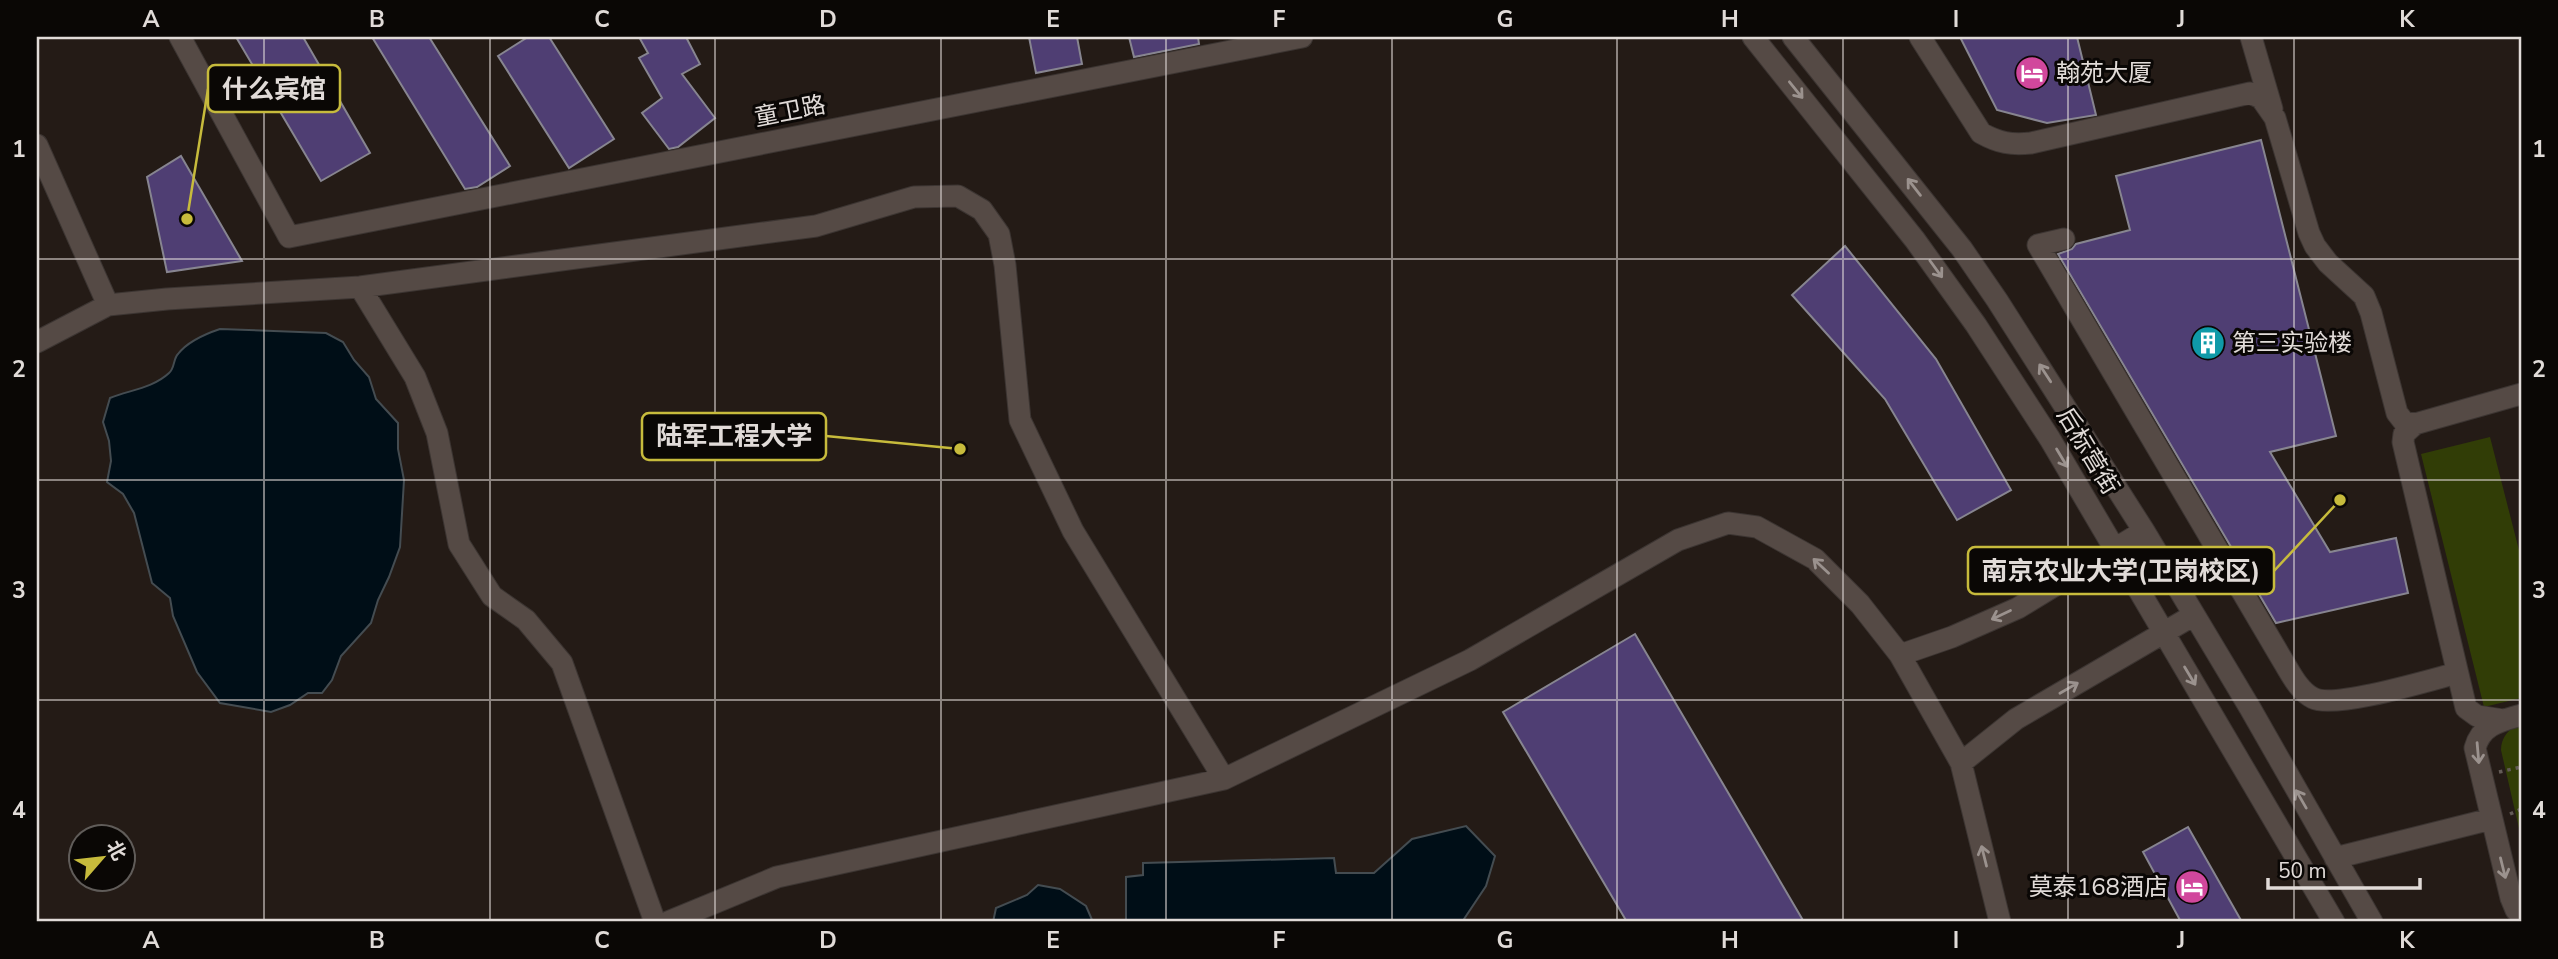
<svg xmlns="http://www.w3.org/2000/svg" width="2558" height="959" viewBox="0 0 2558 959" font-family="'Nunito Sans','Noto Sans SC',sans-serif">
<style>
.green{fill:#313d06}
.water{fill:#000e17;stroke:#444c51;stroke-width:2}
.building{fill:#4f3e73;stroke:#878590;stroke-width:2}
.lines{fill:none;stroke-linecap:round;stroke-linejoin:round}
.minor-casing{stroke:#3c3532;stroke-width:23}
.path{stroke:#635b57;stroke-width:3.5;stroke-dasharray:3.5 5;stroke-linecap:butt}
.minor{stroke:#554a45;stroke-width:21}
.oneway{stroke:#9b928e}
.grid{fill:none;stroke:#e1dbd8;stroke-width:2;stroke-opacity:0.55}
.labels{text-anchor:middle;stroke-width:6;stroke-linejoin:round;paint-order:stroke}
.poi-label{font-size:24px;fill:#e1dbd8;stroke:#0a0705;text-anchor:start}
.street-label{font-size:24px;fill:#e1dbd8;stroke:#0a0705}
.leader{fill:none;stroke:#c7bb3c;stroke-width:2.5}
.callout-dot{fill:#c7bb3c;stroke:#0a0705;stroke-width:2.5}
.callout{fill:#0a0705;stroke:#c7bb3c;stroke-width:2.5}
.callout-label{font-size:26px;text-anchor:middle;font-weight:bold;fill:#e1dbd8}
.neatline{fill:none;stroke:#e1dbd8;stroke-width:2.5}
.grid-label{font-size:23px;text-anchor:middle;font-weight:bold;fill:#e1dbd8}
</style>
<rect width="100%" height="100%" fill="#241b16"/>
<path class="green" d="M2490 437 2521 558V698L2484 707 2421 454Z
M2521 724V837L2501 750C2501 738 2509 727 2521 724Z"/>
<path class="water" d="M220 329 326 333 343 342 354 360 369 377 376 399 398 423V449L404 480 400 547 389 577 378 600 371 623 341 656 332 680 322 693H308L290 705 271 712 220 703 197 672 173 616 170 598 152 583 134 513 123 494 107 482 111 461 109 441 103 422 110 398C130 390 153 388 169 373 175 368 173 359 178 354 188 341 205 334 220 329Z
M1466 826 1495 856 1486 886 1462 922H1126V877L1143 875V863L1334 858 1336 873H1374L1412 839Z
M1038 885 1060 889 1086 906 1093 922H993L996 908 1027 895Z"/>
<path class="building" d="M236 37H303L370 153 321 181Z
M372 37H429L510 166 477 187 465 189Z
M528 37H549L614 139 569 168 498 56Z
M639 37H686L700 64 682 74 715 118 678 147 669 149 642 113 662 98 639 58 648 53Z
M1029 37H1077L1082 64 1036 73Z
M1129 37H1198L1199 44 1134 57Z
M1960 37H2077L2096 115 2047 123 1997 110Z
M2261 140 2336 436 2270 452 2330 552 2396 538 2408 593 2276 623 2058 254 2072 249 2076 244 2130 230 2116 176Z
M181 156 242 261 167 272 147 177Z
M1845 246 1936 359 2011 490 1957 520 1885 399 1792 295Z
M1635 634 1804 922H1627L1503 712Z
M2188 827 2242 922H2181L2143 852Z"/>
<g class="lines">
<g class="minor-casing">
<path id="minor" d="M180 37 289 237 1302 37
M1753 37 1915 240 1976 325 2050 439 2334 922
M1793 37 1962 249 1997 300 2144 531 2250 708 2372 922
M1920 37 1981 133C1999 143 2011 145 2031 143L2250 93 2261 98 2275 118 2309 233 2315 246 2328 263 2364 296 2371 313 2397 413 2404 422 2415 424
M2251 37 2272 109
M37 145 108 305
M2064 239 2038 245 2283 661C2291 674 2299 691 2313 698 2335 709 2430 680 2457 673
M360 287 415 377 437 433 459 544 492 596 526 620 562 663 655 922
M37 342 108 305 167 299 360 287 816 226 914 197 958 196 982 210 999 234 1005 265 1020 420 1073 531 1224 779
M1900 655 1961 763
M2521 715C2500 721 2481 725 2475 748L2511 898 2516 910 2521 914
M2503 720 2477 716 2466 708 2403 442 2404 434 2415 424 2521 394
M2335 858 2491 819
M668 922 777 877 1224 779 1470 660 1678 540 1728 523 1757 527 1815 559 1860 604 1900 655 1952 637 2018 608 2144 531
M2000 922 1961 763 2016 719 2194 615"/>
</g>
<path class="path" d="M2499 772 2521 767
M2510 814 2521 809"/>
<use href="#minor" class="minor"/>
</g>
<defs><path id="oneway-shaft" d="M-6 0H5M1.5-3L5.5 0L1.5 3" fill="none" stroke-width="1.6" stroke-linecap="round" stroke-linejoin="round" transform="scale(1.75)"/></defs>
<g class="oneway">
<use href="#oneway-shaft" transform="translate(1796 90) rotate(51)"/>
<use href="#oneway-shaft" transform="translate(1914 187) rotate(-128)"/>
<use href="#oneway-shaft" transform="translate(1936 269) rotate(54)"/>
<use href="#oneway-shaft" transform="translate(2045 373) rotate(-123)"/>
<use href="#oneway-shaft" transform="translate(2062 458) rotate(59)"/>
<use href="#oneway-shaft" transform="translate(1821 566) rotate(-137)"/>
<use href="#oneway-shaft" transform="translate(2001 615) rotate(155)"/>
<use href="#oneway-shaft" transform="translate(2190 676) rotate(59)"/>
<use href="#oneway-shaft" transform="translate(2069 688) rotate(-30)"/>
<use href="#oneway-shaft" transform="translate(2478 753) rotate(85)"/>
<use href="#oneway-shaft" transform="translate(2301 799) rotate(-120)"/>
<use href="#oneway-shaft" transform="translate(1984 856) rotate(-104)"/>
<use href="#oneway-shaft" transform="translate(2503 868) rotate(76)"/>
</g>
<path class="grid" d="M264 37V922M490 37V922M715 37V922M941 37V922M1166 37V922M1392 37V922M1617 37V922M1843 37V922M2068 37V922M2294 37V922M37 259H2521M37 480H2521M37 700H2521"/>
<defs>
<g id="hotel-disc" transform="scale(1.75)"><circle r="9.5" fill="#d1479c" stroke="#0a0705"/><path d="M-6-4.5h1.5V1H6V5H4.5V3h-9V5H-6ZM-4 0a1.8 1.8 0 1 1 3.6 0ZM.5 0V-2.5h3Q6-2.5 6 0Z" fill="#fff"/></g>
<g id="building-disc" transform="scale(1.75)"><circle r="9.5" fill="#0f9aa8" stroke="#0a0705"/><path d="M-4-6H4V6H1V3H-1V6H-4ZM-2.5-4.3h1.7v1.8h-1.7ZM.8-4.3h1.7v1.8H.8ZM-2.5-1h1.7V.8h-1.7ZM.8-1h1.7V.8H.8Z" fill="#fff"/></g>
</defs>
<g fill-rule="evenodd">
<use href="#hotel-disc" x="2032" y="73"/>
<use href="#building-disc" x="2208" y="343"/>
<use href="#hotel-disc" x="2192" y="887"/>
</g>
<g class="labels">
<g class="poi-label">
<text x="2056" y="81">翰苑大厦</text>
<text x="2232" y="351">第三实验楼</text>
<text x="2168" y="895" text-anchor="end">莫泰168酒店</text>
</g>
<g class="street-label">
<text transform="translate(790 111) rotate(-11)" y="8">童卫路</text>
<text transform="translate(2088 451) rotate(59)" y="8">后标营街</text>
</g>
</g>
<path class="leader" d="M187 219L208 89M960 449L826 436M2340 500L2274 571"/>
<g class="callout-dot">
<circle cx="187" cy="219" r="7"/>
<circle cx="960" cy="449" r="7"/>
<circle cx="2340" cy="500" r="7"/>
</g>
<g class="callout">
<rect x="208" y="65" width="132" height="47" rx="7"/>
<rect x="642" y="413" width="184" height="47" rx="7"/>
<rect x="1968" y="547" width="306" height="47" rx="7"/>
</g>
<g class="callout-label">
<text x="274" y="98">什么宾馆</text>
<text x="734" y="445">陆军工程大学</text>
<text x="2121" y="580">南京农业大学(卫岗校区)</text>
</g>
<rect width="2558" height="959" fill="none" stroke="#0a0705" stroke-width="77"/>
<g transform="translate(102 858) rotate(62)"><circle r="33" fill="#0a0705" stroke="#605c59" stroke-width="2"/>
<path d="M0-5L12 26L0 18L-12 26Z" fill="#c7bb3c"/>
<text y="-10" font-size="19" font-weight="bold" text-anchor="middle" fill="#e1dbd8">北</text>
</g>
<path d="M2268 878v10h152v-10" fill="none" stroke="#e1dbd8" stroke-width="3.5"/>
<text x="2278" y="878" font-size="21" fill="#e1dbd8" stroke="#0a0705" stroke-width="5" paint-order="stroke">50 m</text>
<rect x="38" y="38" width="2482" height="882" class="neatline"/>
<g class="grid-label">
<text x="151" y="27">A</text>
<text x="377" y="27">B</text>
<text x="602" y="27">C</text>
<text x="828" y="27">D</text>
<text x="1053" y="27">E</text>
<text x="1279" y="27">F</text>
<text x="1505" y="27">G</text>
<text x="1730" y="27">H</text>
<text x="1956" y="27">I</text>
<text x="2181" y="27">J</text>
<text x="2407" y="27">K</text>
<text x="19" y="157">1</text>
<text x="2539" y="157">1</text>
<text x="19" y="377">2</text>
<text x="2539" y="377">2</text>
<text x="19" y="598">3</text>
<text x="2539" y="598">3</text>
<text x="19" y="818">4</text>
<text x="2539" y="818">4</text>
<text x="151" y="948">A</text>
<text x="377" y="948">B</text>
<text x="602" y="948">C</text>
<text x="828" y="948">D</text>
<text x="1053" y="948">E</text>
<text x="1279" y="948">F</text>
<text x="1505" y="948">G</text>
<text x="1730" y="948">H</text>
<text x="1956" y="948">I</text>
<text x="2181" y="948">J</text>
<text x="2407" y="948">K</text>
</g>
</svg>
